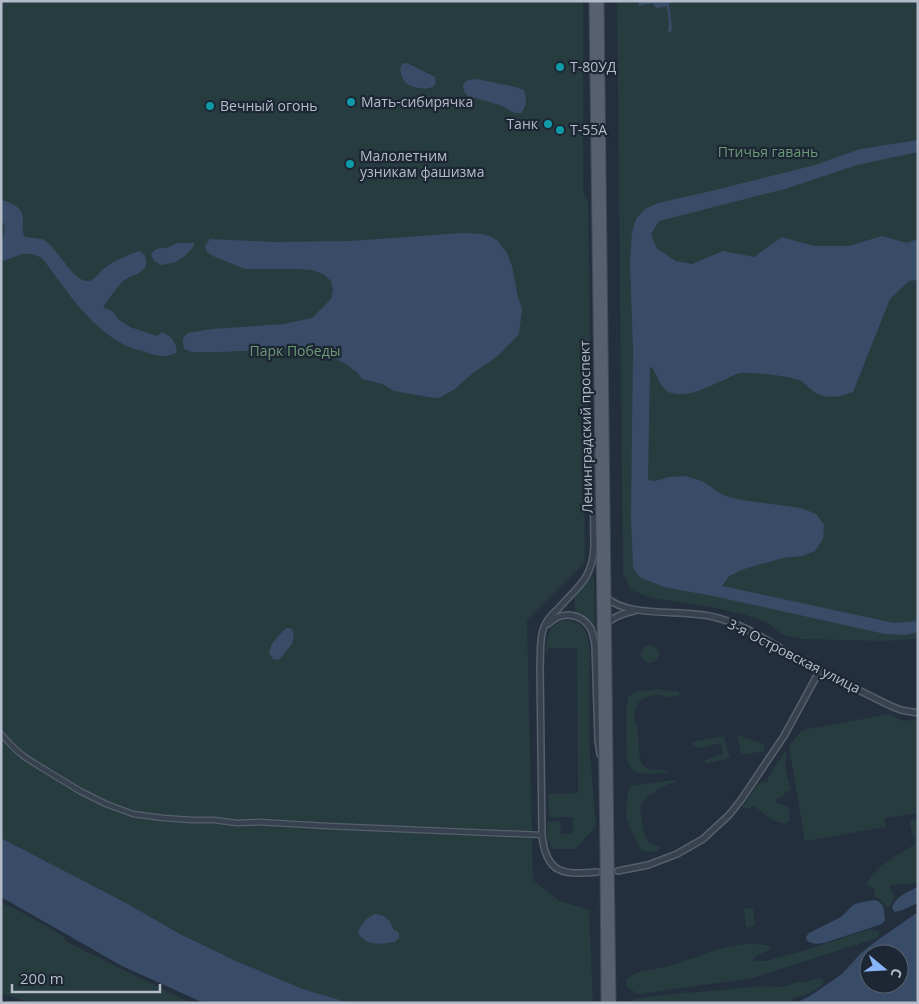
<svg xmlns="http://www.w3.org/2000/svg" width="919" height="1004" viewBox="0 0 919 1004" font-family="'Open Sans',sans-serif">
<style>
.green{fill:#263c3f}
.water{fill:#394c67;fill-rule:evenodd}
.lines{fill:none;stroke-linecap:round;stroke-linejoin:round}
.minor-casing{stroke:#565f6c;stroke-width:7}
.tertiary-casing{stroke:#565f6c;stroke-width:8}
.primary-casing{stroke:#414a57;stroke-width:9}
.minor{stroke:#38414e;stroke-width:4.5}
.tertiary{stroke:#38414e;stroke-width:5}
.primary{stroke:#56606e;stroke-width:7}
.primary-bridge-casing{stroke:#414a57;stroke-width:9;stroke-linecap:butt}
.primary-bridge{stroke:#56606e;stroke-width:7}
.culture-dot{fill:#0f9aa8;stroke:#1d2633;stroke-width:2}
.labels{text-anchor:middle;stroke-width:4.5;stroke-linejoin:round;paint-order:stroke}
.poi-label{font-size:14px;fill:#b4bcc9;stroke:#1d2633;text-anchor:start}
.park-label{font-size:14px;fill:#6b9a76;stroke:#1d2633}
.street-label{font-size:14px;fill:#b4bcc9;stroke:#1d2633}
</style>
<rect width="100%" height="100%" fill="#242f3e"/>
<path class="green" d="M1 1H583V192L588 201 590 342 587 430 584 453 585 562 527 620 533 880 560 901 589 910 593 1003H350L303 989 236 961 180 934 128 904 1 838Z
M617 1H918V639L884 641 802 639 783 635 766 622 746 615 712 607 652 598 631 590 623 573Z
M592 577 594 578 595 635C591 625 586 617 575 613V594L590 578Z
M568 620 577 623 582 626 586 632 588 640 590 653 589 684V743L596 826 575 849H553L550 846V841H547V822L558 821 560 823 561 834H573V817H550L549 815 548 794 578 793 577 648H548V654L546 653C547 635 548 623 568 620Z
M641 654a9 9 0 1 1 18 0a9 9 0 1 1-18 0Z
M658 689 670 691H678L681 695 669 698C655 691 635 697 634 715 634 722 638 728 638 734 639 740 638 757 641 762 648 774 661 767 669 772 662 773 645 775 639 773 633 771 630 766 627 761L626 710 629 696 636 692Z
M890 714 903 721 918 719V813L885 818 886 827 805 841 789 746 802 730Z
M737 735 764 744 765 751 741 755Z
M724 736 730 758 705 764V760L723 754 721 743 701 748 694 746 692 742Z
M785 751 787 754 785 767 791 791 784 792V795L776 800V803L786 806 788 807 790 820C787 822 787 824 782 823 776 823 760 812 756 807L752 805 751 808H743V806L757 785 763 782 766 783 768 781V777Z
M674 780 676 782C662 785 648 794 640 806 641 815 643 836 649 842 653 845 657 844 660 847L658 851 645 852 641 850 638 843 632 833 626 816 628 790 631 786Z
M916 819H918V883L891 885 889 889 895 897 890 906 887 907 884 905 881 900 874 896 875 890 867 884C873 867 900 854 915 844L910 824 911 820Z
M1 903 12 907 62 935 67 942 191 1003H29L1 993Z
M753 908 755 926 746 928 744 909Z
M870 929 880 932 877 938 753 978 638 994 627 987 626 980C629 978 632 975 636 973 645 970 656 969 666 967 703 957 730 938 770 946L771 949 754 957 753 960 756 961H765L803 951Z
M819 978 823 980V984C818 988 813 992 807 994 802 996 798 996 793 998L792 1003H630V1001L634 999 662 995 733 989 760 986 779 987 787 986 796 982H807L810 980Z"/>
<path class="water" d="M650 1H672L669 4 672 28 671 32H669L668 31 669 24 667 6C658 8 658 11 652 3L638 6 639 2Z
M405 63 409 64 435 77C441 93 414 89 407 84 403 81 401 74 400 69L402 64Z
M476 79 516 87 524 90C527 99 527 105 521 113H515L500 105 468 96C463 92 460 83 468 80 469 80 475 79 476 79Z
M918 140V152L857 165 785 189 659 221 651 234 657 249 676 261 692 264 723 251 754 257 782 237 814 246H849L882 236 907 243 918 239V280L909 281 890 299 853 392C840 397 825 400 813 391 809 388 805 383 801 381 791 376 751 372 740 373 735 374 730 377 726 379 709 386 690 398 671 393 659 389 658 373 650 366L648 480 655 481 669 477 685 476 702 481 723 495 741 500 801 508 816 514 824 525 823 539 815 551 803 556 783 558 744 569 729 576 722 586 894 623 918 621V632L905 635 885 634 713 596 664 587 641 578 633 568 631 516 633 349 630 261 632 233 636 219 645 209 658 203 711 191 815 165 860 149Z
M1 200C12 202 24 208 23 221 23 227 21 231 25 237 30 238 39 238 44 240 58 248 73 283 89 281 94 280 98 275 101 271 111 262 125 256 139 251 144 254 147 257 146 264 144 275 129 275 122 282 118 287 106 302 103 307L112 311 118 319 130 327 157 336 162 332C171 336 178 343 176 353 163 359 155 355 142 351 135 349 127 347 121 343 87 324 65 288 42 258 27 250 19 255 4 261L1 260C1 254 0 248 2 242 4 233 7 228 1 218Z
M462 233 483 234 492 237 498 241 507 253 512 266 518 297 522 309 519 334 498 356 473 373 455 389 439 398 428 397 394 391 382 384 362 379 357 372 344 363 324 353 315 355 302 348 221 352H192L184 349 183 343V338L188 333 212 329 284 324 312 318 331 299 333 290 331 281 323 274 312 270 299 269H245L215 257 207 252 205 246 210 239 273 242 351 241Z
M177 243H195C192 251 181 260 173 263 169 264 164 264 161 265L154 261 151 254C158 245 161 250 169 247 172 246 174 244 177 243Z
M287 628 292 629 294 636 292 644 281 658 278 660 273 659 269 653C271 642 279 634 287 628Z
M1 838 128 904 180 934 236 961 303 989 350 1003H204L122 966 1 897Z
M918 887V903L902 910 895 912 892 908C896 896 907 892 918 887Z
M874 900C885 902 884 911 885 920L882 924 824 943 815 944 807 941 806 937 809 933 841 917 853 905 858 903Z
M918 912V1003H796L810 996 842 974 861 953 875 942ZM869 954H899V984H869Z
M375 914C385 915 391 920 393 929L399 933V938L395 942C381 944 367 947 358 933 361 923 366 918 375 914Z"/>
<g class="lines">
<g class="minor-casing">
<path id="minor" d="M1 734 13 747 22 755 34 763 80 791 106 804 133 814 163 818 192 820H214L237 823 259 822 327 826 542 835"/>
</g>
<g class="tertiary-casing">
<path id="tertiary" d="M596 442 593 460 594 547C592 580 578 586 558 609 552 614 547 620 544 627 539 639 541 653 540 666L542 835C546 874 563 875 597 872
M607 598C628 618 685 609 714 617 747 625 770 643 799 659 829 676 860 691 891 706L901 710 918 713
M607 623C615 616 624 613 634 611
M548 624C561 611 581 612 591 629 593 634 594 640 595 645L598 740 600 754
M618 871 648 865 677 854 703 839 729 815 741 800 784 736 820 670"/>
</g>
<g class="primary-casing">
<path id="primary" d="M593 1 604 853
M600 1 610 853"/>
</g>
<use href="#minor" class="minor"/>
<use href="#tertiary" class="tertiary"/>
<use href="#primary" class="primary"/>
<g class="primary-bridge-casing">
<path id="primary-bridge" d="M604 853 605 1003
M610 853 612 1003"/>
</g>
<use href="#primary-bridge" class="primary-bridge"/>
</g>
<g class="culture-dot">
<circle cx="560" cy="67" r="5"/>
<circle cx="351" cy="102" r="5"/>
<circle cx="210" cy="106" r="5"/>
<circle cx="548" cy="124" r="5"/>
<circle cx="560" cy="130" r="5"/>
<circle cx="350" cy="164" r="5"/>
</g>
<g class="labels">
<g class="poi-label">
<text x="570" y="72">Т-80УД</text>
<text x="361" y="107">Мать-сибирячка</text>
<text x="220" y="111">Вечный огонь</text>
<text x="538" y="129" text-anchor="end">Танк</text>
<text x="570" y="135">Т-55А</text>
<text x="360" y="161">Малолетним<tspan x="360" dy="16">узникам фашизма</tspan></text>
</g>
<g class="park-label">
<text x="768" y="157">Птичья гавань</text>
<text x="295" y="356">Парк Победы</text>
</g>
<g class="street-label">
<text transform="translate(586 427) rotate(-91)" y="5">Ленинградский проспект</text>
<text transform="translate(794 656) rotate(27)" y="5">3-я Островская улица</text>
</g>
</g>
<rect width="919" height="1004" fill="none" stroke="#b4bcc9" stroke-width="5"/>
<g transform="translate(884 969) rotate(108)"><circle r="24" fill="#1d2633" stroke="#59626f"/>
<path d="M0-4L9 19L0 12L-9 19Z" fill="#8ab4f8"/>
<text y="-8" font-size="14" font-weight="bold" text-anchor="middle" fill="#b4bcc9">С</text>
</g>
<path d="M12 984v8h148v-8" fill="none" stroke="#b4bcc9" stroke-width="2.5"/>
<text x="20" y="984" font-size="15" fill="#b4bcc9" stroke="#1d2633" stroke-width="4" paint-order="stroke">200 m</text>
</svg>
